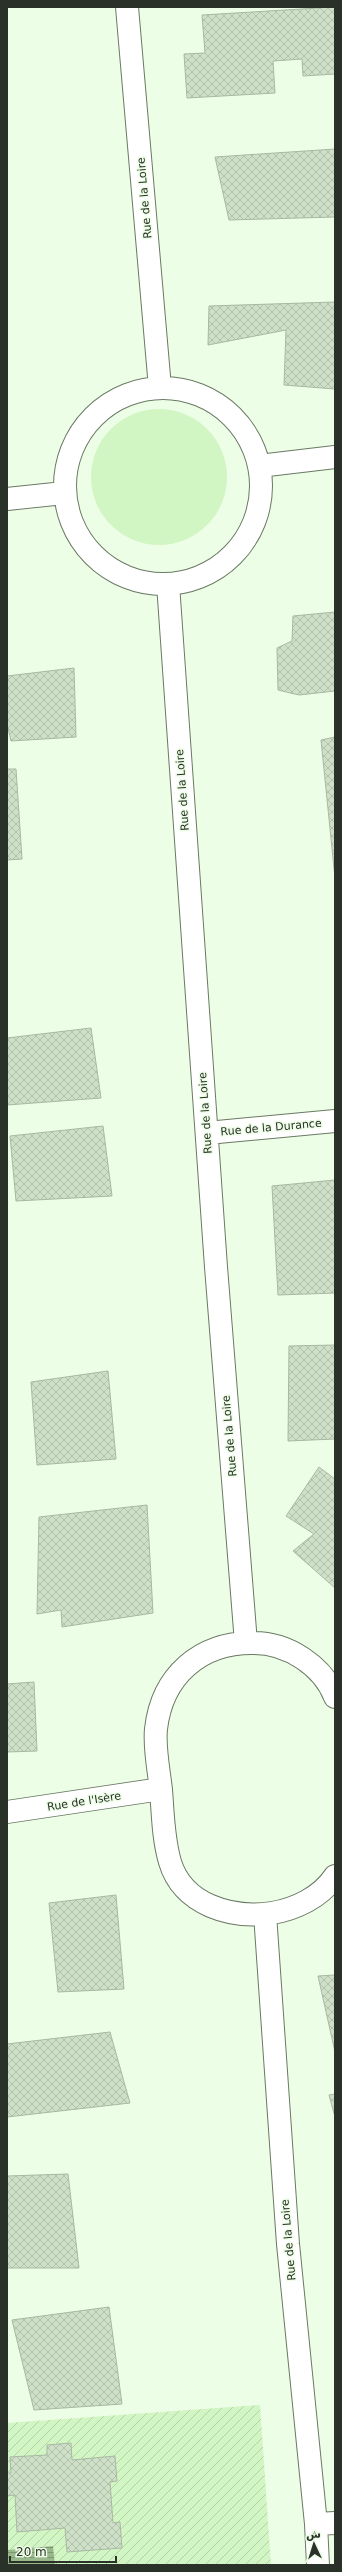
<svg xmlns="http://www.w3.org/2000/svg" width="342" height="2572" viewBox="0 0 342 2572" font-family="'DejaVu Sans','Noto Sans Arabic',sans-serif">
<style>
.grass{fill:#d2f5c4}
.garden{fill:url(#garden-furrows)}
.water{fill:url(#water-rules)}
.building{fill:url(#building-cross-hatch);stroke:#a8b8a1}
.lines{fill:none;stroke-linecap:round;stroke-linejoin:round}
.minor-casing{stroke:#6a7964;stroke-width:24}
.minor{stroke:#fff;stroke-width:22}
.labels{text-anchor:middle;stroke-width:3;stroke-linejoin:round;paint-order:stroke}
.street-label{font-size:11px;fill:#2a3128;stroke:#edfee6}
</style>
<defs>
<pattern id="garden-furrows" width="10" height="10" patternUnits="userSpaceOnUse"><rect width="10" height="10" fill="#d2f5c4"/><path d="M-1 1l2-2M0 10L10 0M9 11l2-2" fill="none" stroke="#b4d2a8"/></pattern>
<pattern id="water-rules" width="6" height="5" patternUnits="userSpaceOnUse"><rect width="6" height="5" fill="#98b98a"/><path d="M0 2.5h6" fill="none" stroke="#7c9771"/></pattern>
<pattern id="building-cross-hatch" width="8" height="8" patternUnits="userSpaceOnUse"><rect width="8" height="8" fill="#cfe0c8"/><path d="M0 0l8 8M0 8l8-8" fill="none" stroke="#b2c1ac"/></pattern>
</defs>
<rect width="100%" height="100%" fill="#edfee6"/>
<path class="grass" d="M91 477a68 68 0 1 1 136 0a68 68 0 1 1-136 0Z"/>
<path class="garden" d="M260 2405 271 2565H55L53 2546 7 2550V2496L15 2495 17 2532 65 2528 67 2552 122 2548 120 2522 113 2523 110 2482 117 2480 115 2456 72 2460 71 2443 47 2445V2455L11 2458V2473H7V2423Z"/>
<path class="water" d="M53 2546 55 2565H7V2550Z"/>
<path class="building" d="M335 7V74L303 76 302 59 273 61 275 93 187 98 184 54 205 53 202 15Z
M335 149V217L229 220 215 157Z
M335 302V389L284 385 286 330 208 345 209 306Z
M335 612V691L299 695 278 690 277 648 292 641 293 616Z
M74 668 76 737 11 741 7 724V676Z
M335 737V878L321 740Z
M7 769H16L22 859 7 860Z
M91 1028 101 1098 7 1105V1038Z
M103 1126 112 1196 16 1201 10 1136Z
M335 1180V1293L278 1295 272 1186Z
M335 1345V1439L288 1441 289 1346Z
M108 1371 116 1459 37 1465 31 1382Z
M319 1467 335 1479V1588L293 1551 314 1534 286 1516Z
M147 1505 153 1613 62 1627 61 1610 37 1614 39 1517Z
M34 1682 37 1751 7 1752V1684Z
M116 1895 124 1989 58 1992 49 1903Z
M335 1975V2052L318 1976Z
M110 2032 130 2103 7 2117V2044Z
M335 2094V2117L329 2095Z
M68 2174 79 2268H7V2176Z
M109 2307 122 2404 34 2410 12 2320Z
M71 2443 72 2460 115 2456 117 2481 110 2482 113 2523 120 2522 122 2548 67 2552 65 2528 17 2532 15 2495 7 2496V2473H11L10 2457 47 2455V2445Z"/>
<g class="lines">
<g class="minor-casing">
<path id="minor" d="M127 7 160 388
M65 486a98 98 0 1 1 196 0a98 98 0 1 1-196 0Z
M259 466 335 457
M7 499 64 493
M168 584 216 1267 246 1643
M207 1133 335 1121
M335 1697C323 1666 288 1643 254 1643 200 1642 162 1676 156 1729 154 1748 159 1771 161 1790 163 1814 163 1838 170 1862 183 1905 231 1919 272 1913 296 1909 321 1897 335 1876
M7 1812 161 1789
M265 1914 288 2244 316 2524 318 2565
M316 2524 335 2523"/>
</g>
<use href="#minor" class="minor"/>
</g>
<g class="labels">
<g class="street-label">
<text transform="translate(144 198) rotate(-95)" y="4">Rue de la Loire</text>
<text transform="translate(182 790) rotate(-94)" y="4">Rue de la Loire</text>
<text transform="translate(205 1113) rotate(-94)" y="4">Rue de la Loire</text>
<text transform="translate(271 1127) rotate(-5)" y="4">Rue de la Durance</text>
<text transform="translate(229 1436) rotate(-95)" y="4">Rue de la Loire</text>
<text transform="translate(84 1801) rotate(-9)" y="4">Rue de l'Isère</text>
<text transform="translate(288 2240) rotate(-95)" y="4">Rue de la Loire</text>
</g>
</g>
<rect width="342" height="2572" fill="none" stroke="#2a3128" stroke-width="16"/>
<g transform="translate(314 2544) rotate(356)" stroke="#edfee6" stroke-width="3" paint-order="stroke">
<path d="M0-3L7 15L0 10L-7 15Z" fill="#2a3128"/>
<text y="-6" font-size="11" font-weight="bold" text-anchor="middle" fill="#2a3128">ش</text>
</g>
<path d="M10 2556v6h106v-6" fill="none" stroke="#2a3128" stroke-width="2"/>
<text x="16" y="2556" font-size="12" fill="#2a3128" stroke="#edfee6" stroke-width="3" paint-order="stroke">20 m</text>
</svg>
